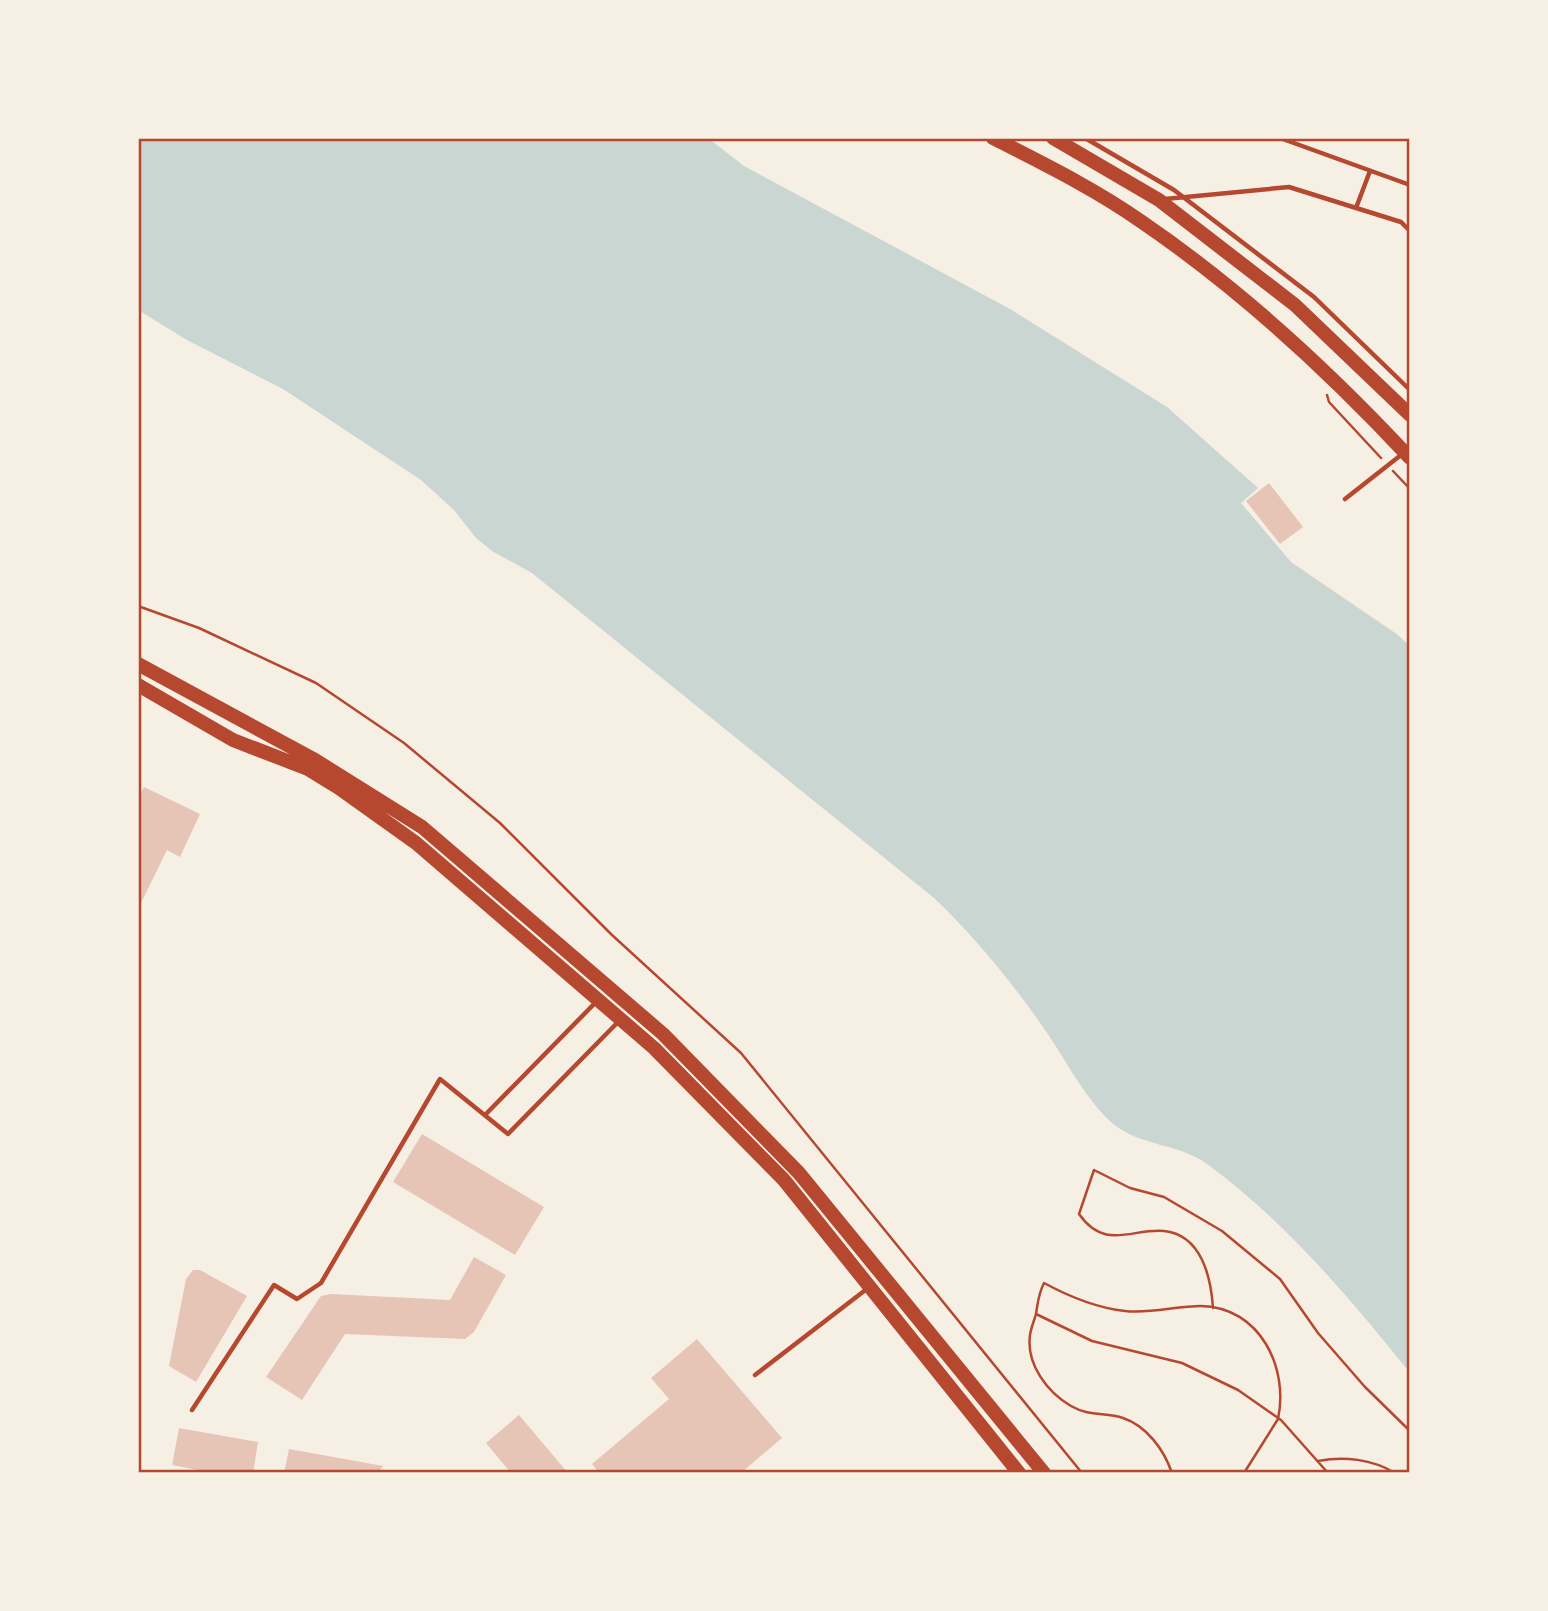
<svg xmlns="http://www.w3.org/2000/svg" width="1548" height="1611" viewBox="0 0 1548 1611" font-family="Figtree,sans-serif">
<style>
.water{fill:#c9d6d2}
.building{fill:#e6c5b7}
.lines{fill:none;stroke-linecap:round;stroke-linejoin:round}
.path{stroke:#b5482f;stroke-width:2.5}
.service{stroke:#b5482f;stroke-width:4.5}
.primary{stroke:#b5482f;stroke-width:14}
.trunk{stroke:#b5482f;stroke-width:14}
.neatline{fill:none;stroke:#b5482f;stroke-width:2.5}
</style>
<rect width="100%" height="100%" fill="#f6efe4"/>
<path class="water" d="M138 138H708L744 166 1010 309 1167 407 1258 488 1241 503 1291 562 1398 635 1410 646V1373C1350 1298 1285 1221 1207 1164 1179 1143 1137 1146 1111 1122 1083 1096 1065 1058 1043 1027 1010 980 976 938 934 898L532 573 492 551 476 538 454 510 421 480 283 389 187 340 138 310Z"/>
<path class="building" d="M1269 483 1303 527 1280 544 1246 501Z
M144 787 200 814 180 857 167 850 138 909V798Z
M422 1134 544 1207 515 1255 393 1182Z
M474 1257 506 1275 474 1332 465 1339 345 1334 302 1400 266 1377 321 1296 331 1294 450 1300Z
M193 1270H200L247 1296 196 1382 169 1366 186 1279Z
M697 1339 782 1438 741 1473H599L592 1464 669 1399 651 1378Z
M519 1415 568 1473H511L486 1443Z
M179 1428 258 1442 253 1473H212L172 1465Z
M289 1449 383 1466 378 1473H284Z"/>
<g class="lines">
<path class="path" d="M1327 395 1329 402 1381 458
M1393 471 1410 489
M138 606 199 628 316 683 404 743 500 823 612 935 741 1053 1082 1473
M1213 1308C1211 1278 1202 1235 1164 1231 1132 1228 1105 1251 1079 1214L1094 1170 1130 1188 1164 1197 1222 1231 1280 1279 1318 1333 1365 1387 1410 1431
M1036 1314 1092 1341 1182 1363 1238 1390 1281 1420 1328 1473
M1318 1461C1344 1456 1372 1459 1395 1473
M1172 1473C1164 1450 1147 1426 1123 1418 1105 1412 1090 1417 1071 1406 1047 1392 1026 1364 1030 1335 1031 1328 1034 1321 1036 1314 1038 1302 1038 1295 1044 1283 1070 1297 1096 1308 1125 1311 1150 1314 1176 1306 1201 1306 1260 1307 1289 1368 1278 1419L1244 1473"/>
<path class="service" d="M1085 138 1174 190 1314 297 1410 390
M1280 138 1410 185
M1165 199 1289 187 1401 222 1410 231
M1356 208 1370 171
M1345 499 1401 455
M486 1114 596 1002
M755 1375 868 1288
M192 1410 274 1285 297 1299 321 1283 440 1079 508 1134 618 1022"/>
<path class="primary" d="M993 138C1044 164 1095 189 1142 222 1240 289 1329 371 1410 458
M1053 138 1159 200 1295 305 1410 415"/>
<path class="trunk" d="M138 664 315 760 422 827 663 1034 799 1173 1044 1473
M138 685 233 740 308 769 339 788 416 843 654 1048 784 1180 1019 1473"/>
</g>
<rect width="1548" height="1611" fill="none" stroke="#f6efe4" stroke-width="280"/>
<rect x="140" y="140" width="1268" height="1331" class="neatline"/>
</svg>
